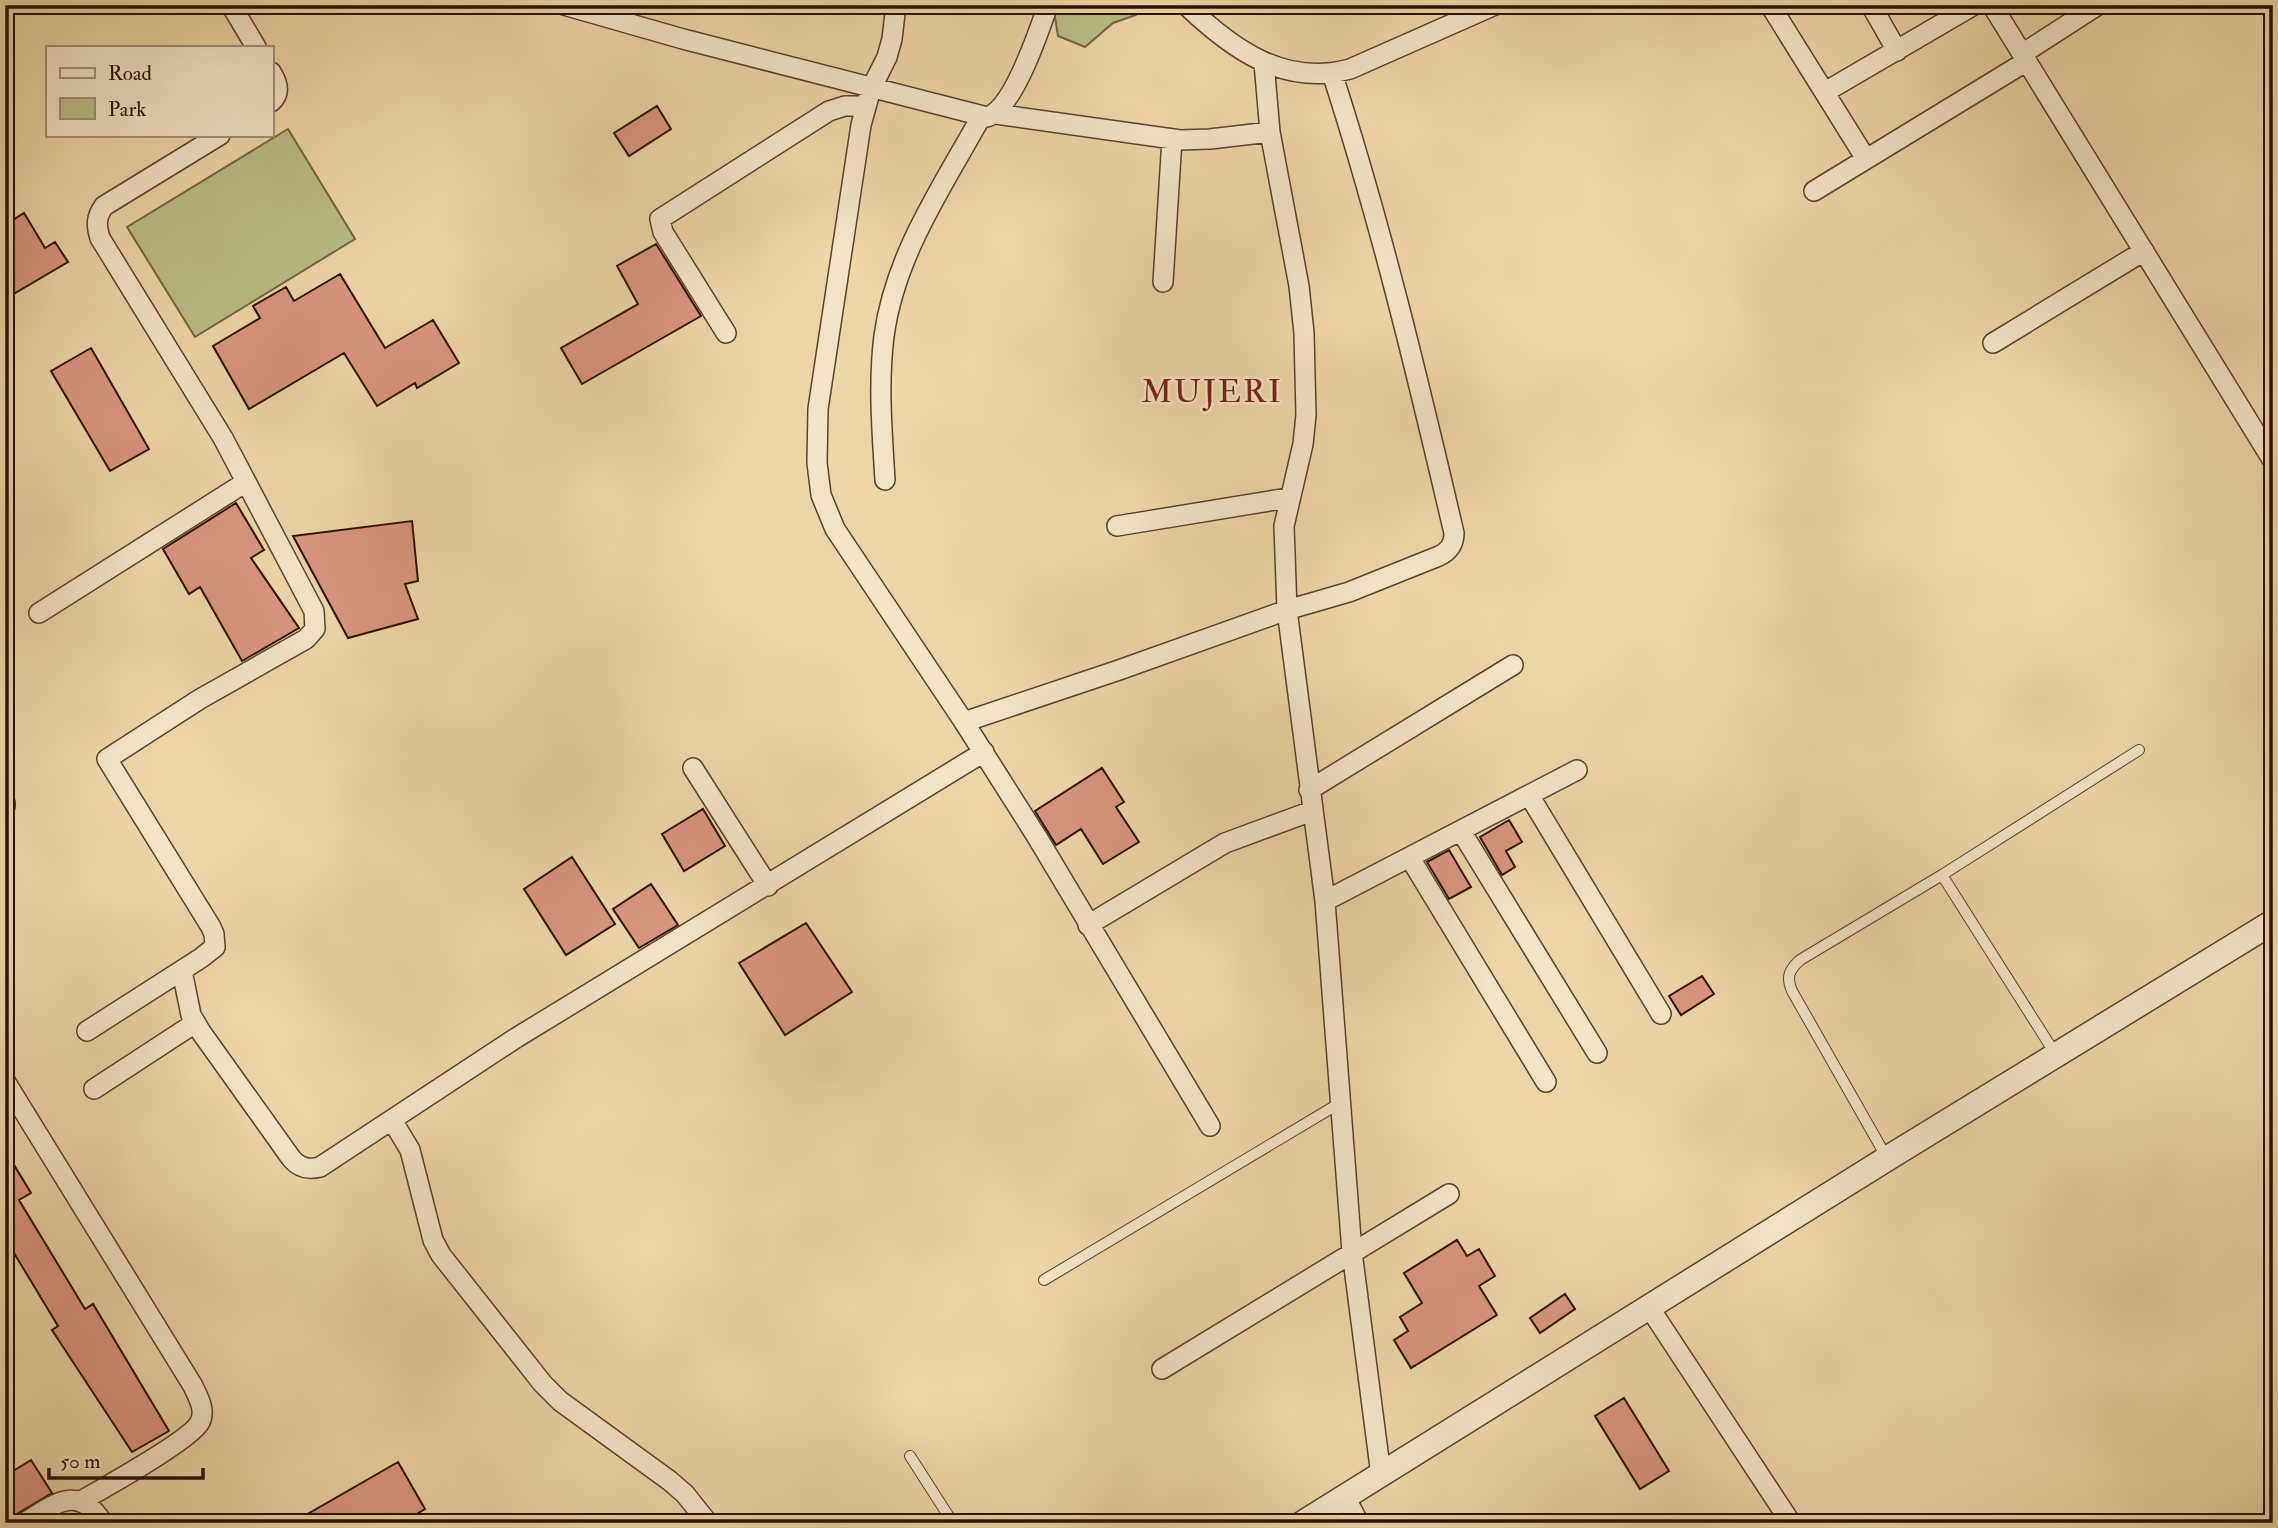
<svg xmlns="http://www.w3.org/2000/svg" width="2278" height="1528" viewBox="0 0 2278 1528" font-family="'IM FELL Double Pica',serif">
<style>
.green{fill:#babd86;stroke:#726644;stroke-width:2}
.building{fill:#d9967f;stroke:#2a0f02;stroke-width:2}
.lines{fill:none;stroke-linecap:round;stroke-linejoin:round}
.service-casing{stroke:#5b402b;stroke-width:12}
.minor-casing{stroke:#5b402b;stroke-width:22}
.tertiary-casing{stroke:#5b402b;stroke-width:27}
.service{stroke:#f4e4c6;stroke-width:10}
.minor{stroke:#f4e4c6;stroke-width:19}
.tertiary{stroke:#f4e4c6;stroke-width:24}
.labels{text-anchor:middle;stroke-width:5;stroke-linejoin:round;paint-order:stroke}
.neighbourhood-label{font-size:32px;letter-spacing:2px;fill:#7a1f14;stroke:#f4e4c6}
</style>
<rect width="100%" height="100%" fill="#eed5a7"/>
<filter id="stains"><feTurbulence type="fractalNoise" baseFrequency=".00286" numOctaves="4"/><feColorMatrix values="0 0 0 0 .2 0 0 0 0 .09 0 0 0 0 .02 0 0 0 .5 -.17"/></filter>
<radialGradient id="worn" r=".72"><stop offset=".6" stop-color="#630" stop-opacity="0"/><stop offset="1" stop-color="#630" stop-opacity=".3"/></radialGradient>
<path class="green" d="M1053 5H1143L1136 15 1113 23 1085 47 1058 36Z
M288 129 355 239 195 337 127 227Z"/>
<path class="building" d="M657 106 671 129 629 156 614 133Z
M24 213 45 248 55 242 68 262 5 299V225Z
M656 244 701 316 582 384 561 348 638 304 617 266Z
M340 274 385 348 433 320 459 363 417 388 415 383 377 406 344 353 249 409 213 346 260 318 253 306 286 287 294 301Z
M91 348 149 449 110 471 51 371Z
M236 503 264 550 251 558 299 628 242 661 200 587 189 594 163 549Z
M412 521 418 581 405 584 418 619 348 638 293 536Z
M1102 768 1124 802 1116 807 1139 842 1103 864 1081 829 1056 845 1035 811Z
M703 809 725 846 684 871 662 834Z
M1509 820 1522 842 1506 851 1515 867 1502 875 1480 837Z
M1449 850 1471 887 1449 899 1427 862Z
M572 857 615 924 566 955 524 889Z
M651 884 678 925 639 948 613 909Z
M806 923 852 992 785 1035 739 963Z
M1702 976 1714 994 1681 1015 1669 996Z
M5 1150 31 1193 19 1200 85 1309 93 1304 169 1431 132 1452 52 1330 58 1326 5 1238Z
M1457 1240 1467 1256 1479 1249 1495 1276 1479 1286 1497 1315 1411 1368 1394 1340 1408 1331 1400 1317 1422 1303 1404 1273Z
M1565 1294 1575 1309 1540 1333 1530 1318Z
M1624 1398 1669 1471 1640 1489 1595 1416Z
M31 1460 52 1493 5 1521V1476Z
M398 1462 425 1509 402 1523H292Z"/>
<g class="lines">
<g class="service-casing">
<path id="service" d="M1942 875 2056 1055
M1887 1158 1792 991C1786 977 1789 970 1800 960L1942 875 2139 750
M1044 1280 1340 1103
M910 1456 953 1523"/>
</g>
<g class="minor-casing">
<path id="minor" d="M231 5 256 47
M564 5 683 39 987 117C1013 109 1039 31 1048 5
M896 5 892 39 887 57 871 89 861 125 818 409 817 463 821 495 835 529 964 722 1037 837 1210 1126
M1186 5C1232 49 1284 87 1350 69L1495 5
M1770 5 1866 159
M1871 5 1897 51
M1992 5 2273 461
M2022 54 2098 5
M1264 63 1270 132 1299 286 1304 333 1306 415 1303 444 1284 526 1287 610 1325 901 1352 1252 1381 1475
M271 72C278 83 281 93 271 102
M1825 92 1974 5
M996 114 1180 140 1210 139 1270 132
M1814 191 2027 61
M1163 282 1172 139
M726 333 663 232 660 219 829 111 845 106H865
M1993 343 2144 251
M885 480C882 432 878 383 884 336 895 255 942 187 981 117
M1117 526 1288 498
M39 613 246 482
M964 722 1119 670 1287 610 1349 592 1439 556C1449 551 1454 545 1454 533 1418 379 1381 224 1332 73
M693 768 768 886
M1309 790 1513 665
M1529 795 1661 1014
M5 803V806
M1461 831 1597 1053
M1410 858 1546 1082
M1325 901 1577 770
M1088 925 1225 843 1312 811
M182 971 191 1015 201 1032 291 1158C299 1168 308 1170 320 1167L516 1038 984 752
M87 1031 201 958 215 947 214 934 211 927 107 759 200 699 306 639 315 629 314 611 223 438 100 238C96 225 96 217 104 206L220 135
M5 1081 193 1386C198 1397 206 1410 200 1422 192 1439 102 1489 81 1501
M94 1089 195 1023
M392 1120 410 1150 433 1240 441 1255 543 1384 560 1401 670 1481 685 1494 708 1523
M1649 1307 1791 1523
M1162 1369 1449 1194
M1345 1497 1359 1523
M24 1523C55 1504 78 1483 103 1523"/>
</g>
<g class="tertiary-casing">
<path id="tertiary" d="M1303 1523 1888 1158 2273 922"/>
</g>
<use href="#service" class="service"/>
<use href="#minor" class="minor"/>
<use href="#tertiary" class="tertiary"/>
</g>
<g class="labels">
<g class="neighbourhood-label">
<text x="1212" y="402">MUJERI</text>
</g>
</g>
<rect width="2278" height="1528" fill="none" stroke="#eed5a7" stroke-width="28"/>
<rect x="7" y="7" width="2264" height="1514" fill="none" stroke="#2a0f02" stroke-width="3.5"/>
<rect x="14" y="14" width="2250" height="1500" fill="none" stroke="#2a0f02" stroke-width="2"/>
<rect x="46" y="46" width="228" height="91" fill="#f4e4c6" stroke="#a38f78" stroke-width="2"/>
<rect x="60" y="68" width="35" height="10" fill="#f4e4c6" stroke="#a38f78" stroke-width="2"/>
<text x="108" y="80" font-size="21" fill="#2a0f02">Road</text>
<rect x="60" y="98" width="35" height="21" fill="#babd86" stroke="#a38f78" stroke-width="2"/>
<text x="108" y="116" font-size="21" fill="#2a0f02">Park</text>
<path d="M49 1468v10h154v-10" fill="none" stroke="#2a0f02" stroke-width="3.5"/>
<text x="60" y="1468" font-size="21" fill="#2a0f02" stroke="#f4e4c6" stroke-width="5" paint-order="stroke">50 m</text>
<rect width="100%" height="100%" filter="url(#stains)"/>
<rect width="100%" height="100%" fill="url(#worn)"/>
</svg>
